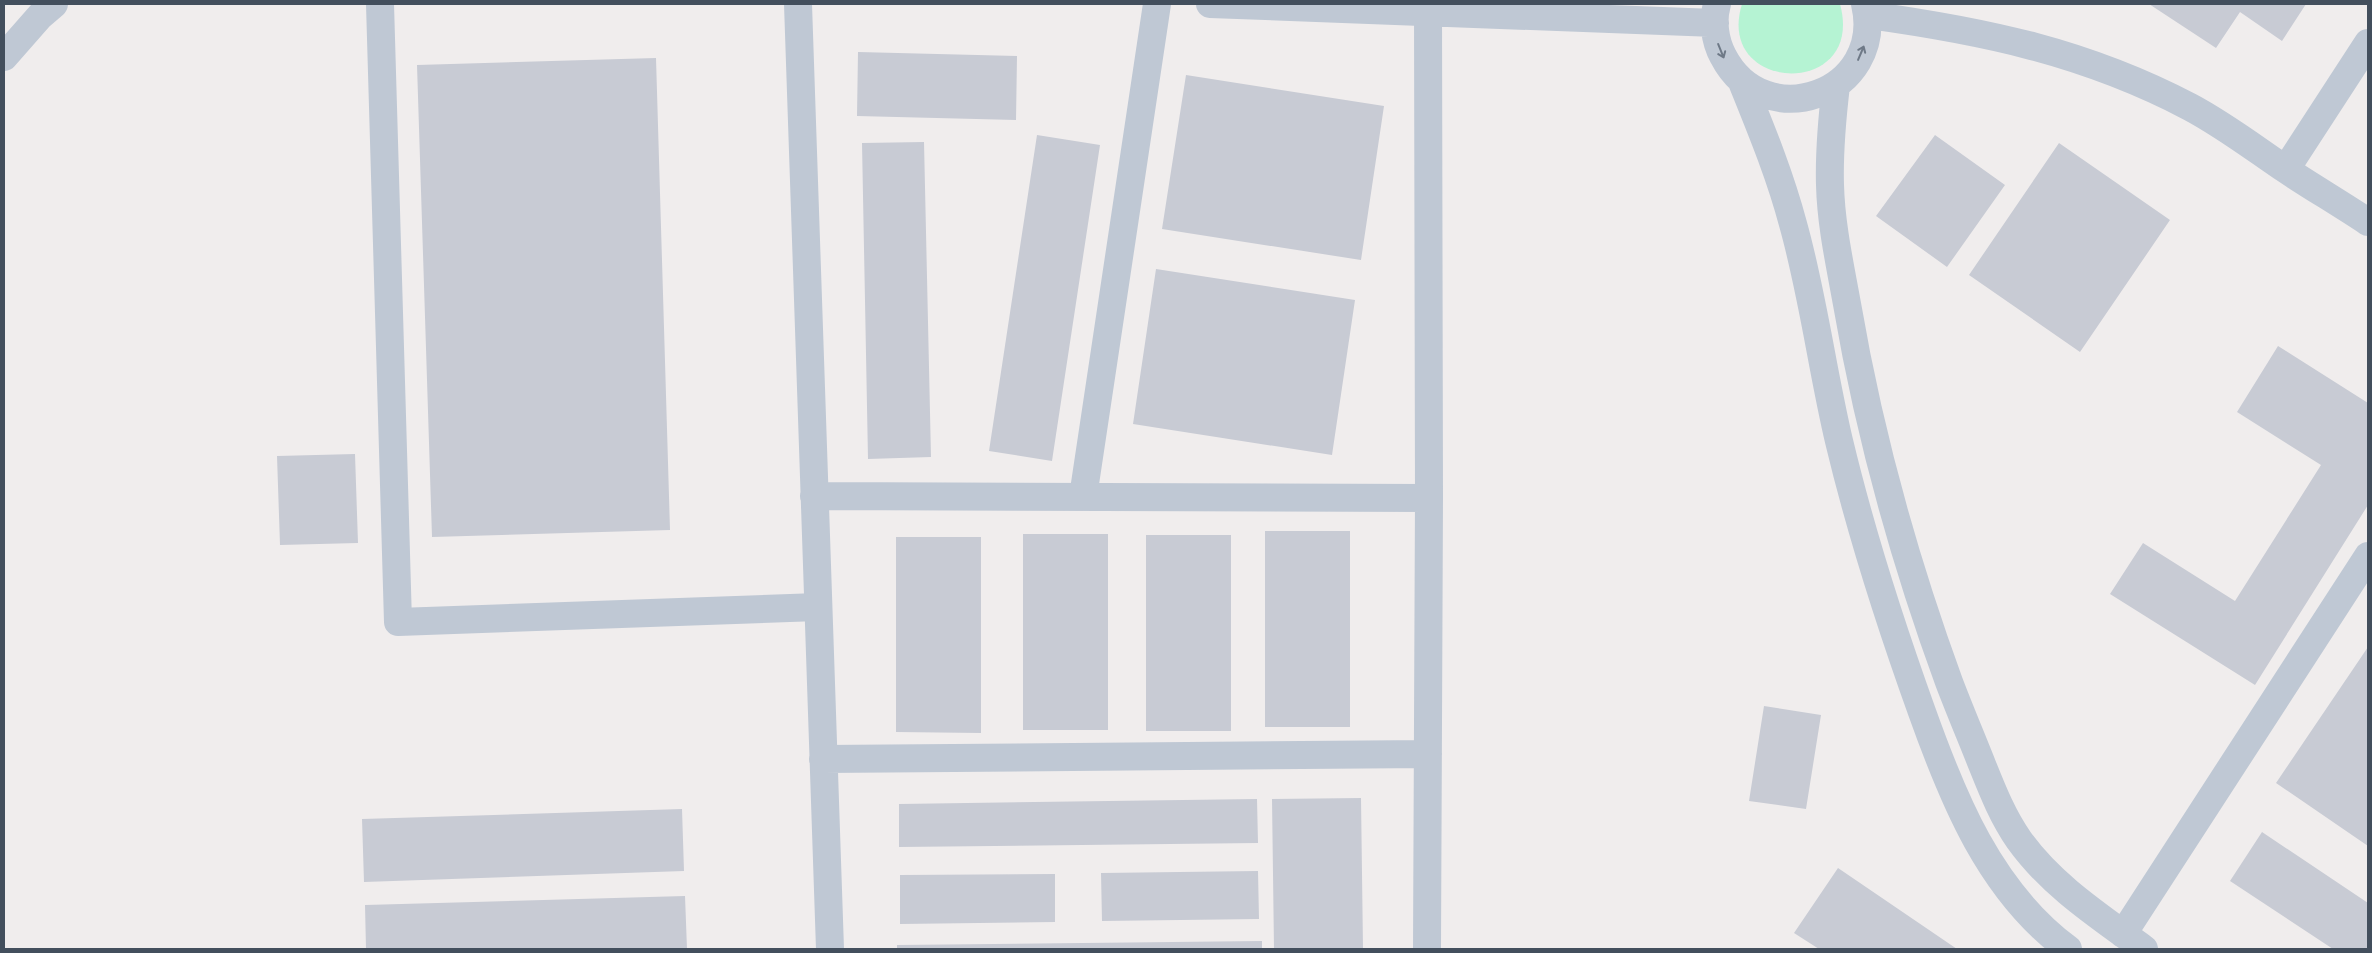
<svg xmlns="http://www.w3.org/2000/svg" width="2372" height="953" viewBox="0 0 2372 953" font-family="Raleway,sans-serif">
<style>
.green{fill:#b5f3d3}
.building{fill:#c8cbd4}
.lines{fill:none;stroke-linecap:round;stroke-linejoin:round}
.minor{stroke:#bfc8d4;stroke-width:28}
.oneway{stroke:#6e7987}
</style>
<rect width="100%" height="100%" fill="#f0eded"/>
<path class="green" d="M1742 4H1840C1866 99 1714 94 1742 4Z"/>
<path class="building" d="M2149 4H2306L2282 41 2240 12 2216 48Z
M858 52 1017 56 1016 120 857 116Z
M656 58 670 530 432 537 417 65Z
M1186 75 1384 106 1361 260 1162 229Z
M1037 135 1100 145 1052 461 989 451Z
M1935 135 2005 185 1947 267 1876 216Z
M924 142 931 457 868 459 862 143Z
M2059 143 2170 220 2080 352 1969 275Z
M1156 269 1355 300 1332 455 1133 424Z
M2278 346 2368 403V505L2255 685 2110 594 2143 543 2235 601 2321 465 2237 412Z
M355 454 358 543 280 545 277 456Z
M1265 531H1350V727H1265Z
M1023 534H1108V730H1023Z
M1146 535H1231V731H1146Z
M896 537H981V733L896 732Z
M2368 647V846L2276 783Z
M1764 706 1821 715 1806 809 1749 801Z
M1361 798 1363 949H1274L1272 799Z
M1257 799 1258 843 899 847V804Z
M682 809 684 871 364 882 362 819Z
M2262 832 2368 903V949H2333L2230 881Z
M1838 868 1957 949H1819L1794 933Z
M1258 871 1259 919 1102 921 1101 873Z
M1055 874V922L900 924V875Z
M685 896 687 949H366L365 905Z
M1262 941V949H897V945Z"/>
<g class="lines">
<path class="minor" d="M380 4 398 622 818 607
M798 4 830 949
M1210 4 1715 23
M1717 4C1712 21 1715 41 1723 56 1765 137 1886 93 1865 4
M1868 15C1984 31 2085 52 2190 107 2224 125 2254 148 2285 169 2312 187 2341 204 2368 222
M4 57 40 16 54 4
M1742 82C1761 129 1780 175 1793 224 1813 295 1822 369 1839 441 1861 533 1890 623 1922 712 1953 799 1990 891 2068 949
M1836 85C1832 119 1829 151 1830 185 1831 225 1840 265 1847 304 1869 433 1904 559 1949 682 1960 711 1972 739 1983 767 1993 792 2003 817 2019 840 2052 886 2099 916 2144 949
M2286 169 2368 43
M814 496 1429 498
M1083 497 1157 4
M823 759 1428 754
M2123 934 2368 556
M1427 949 1429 498 1428 11 1430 4"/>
</g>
<defs><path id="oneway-shaft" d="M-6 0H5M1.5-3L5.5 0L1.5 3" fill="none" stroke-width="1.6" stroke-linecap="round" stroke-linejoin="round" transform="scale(1.25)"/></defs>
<g class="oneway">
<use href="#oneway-shaft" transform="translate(1721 51) rotate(68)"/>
<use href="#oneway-shaft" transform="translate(1861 53) rotate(-67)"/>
</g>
<rect width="2372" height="953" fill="none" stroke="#434f5d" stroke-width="10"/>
</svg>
